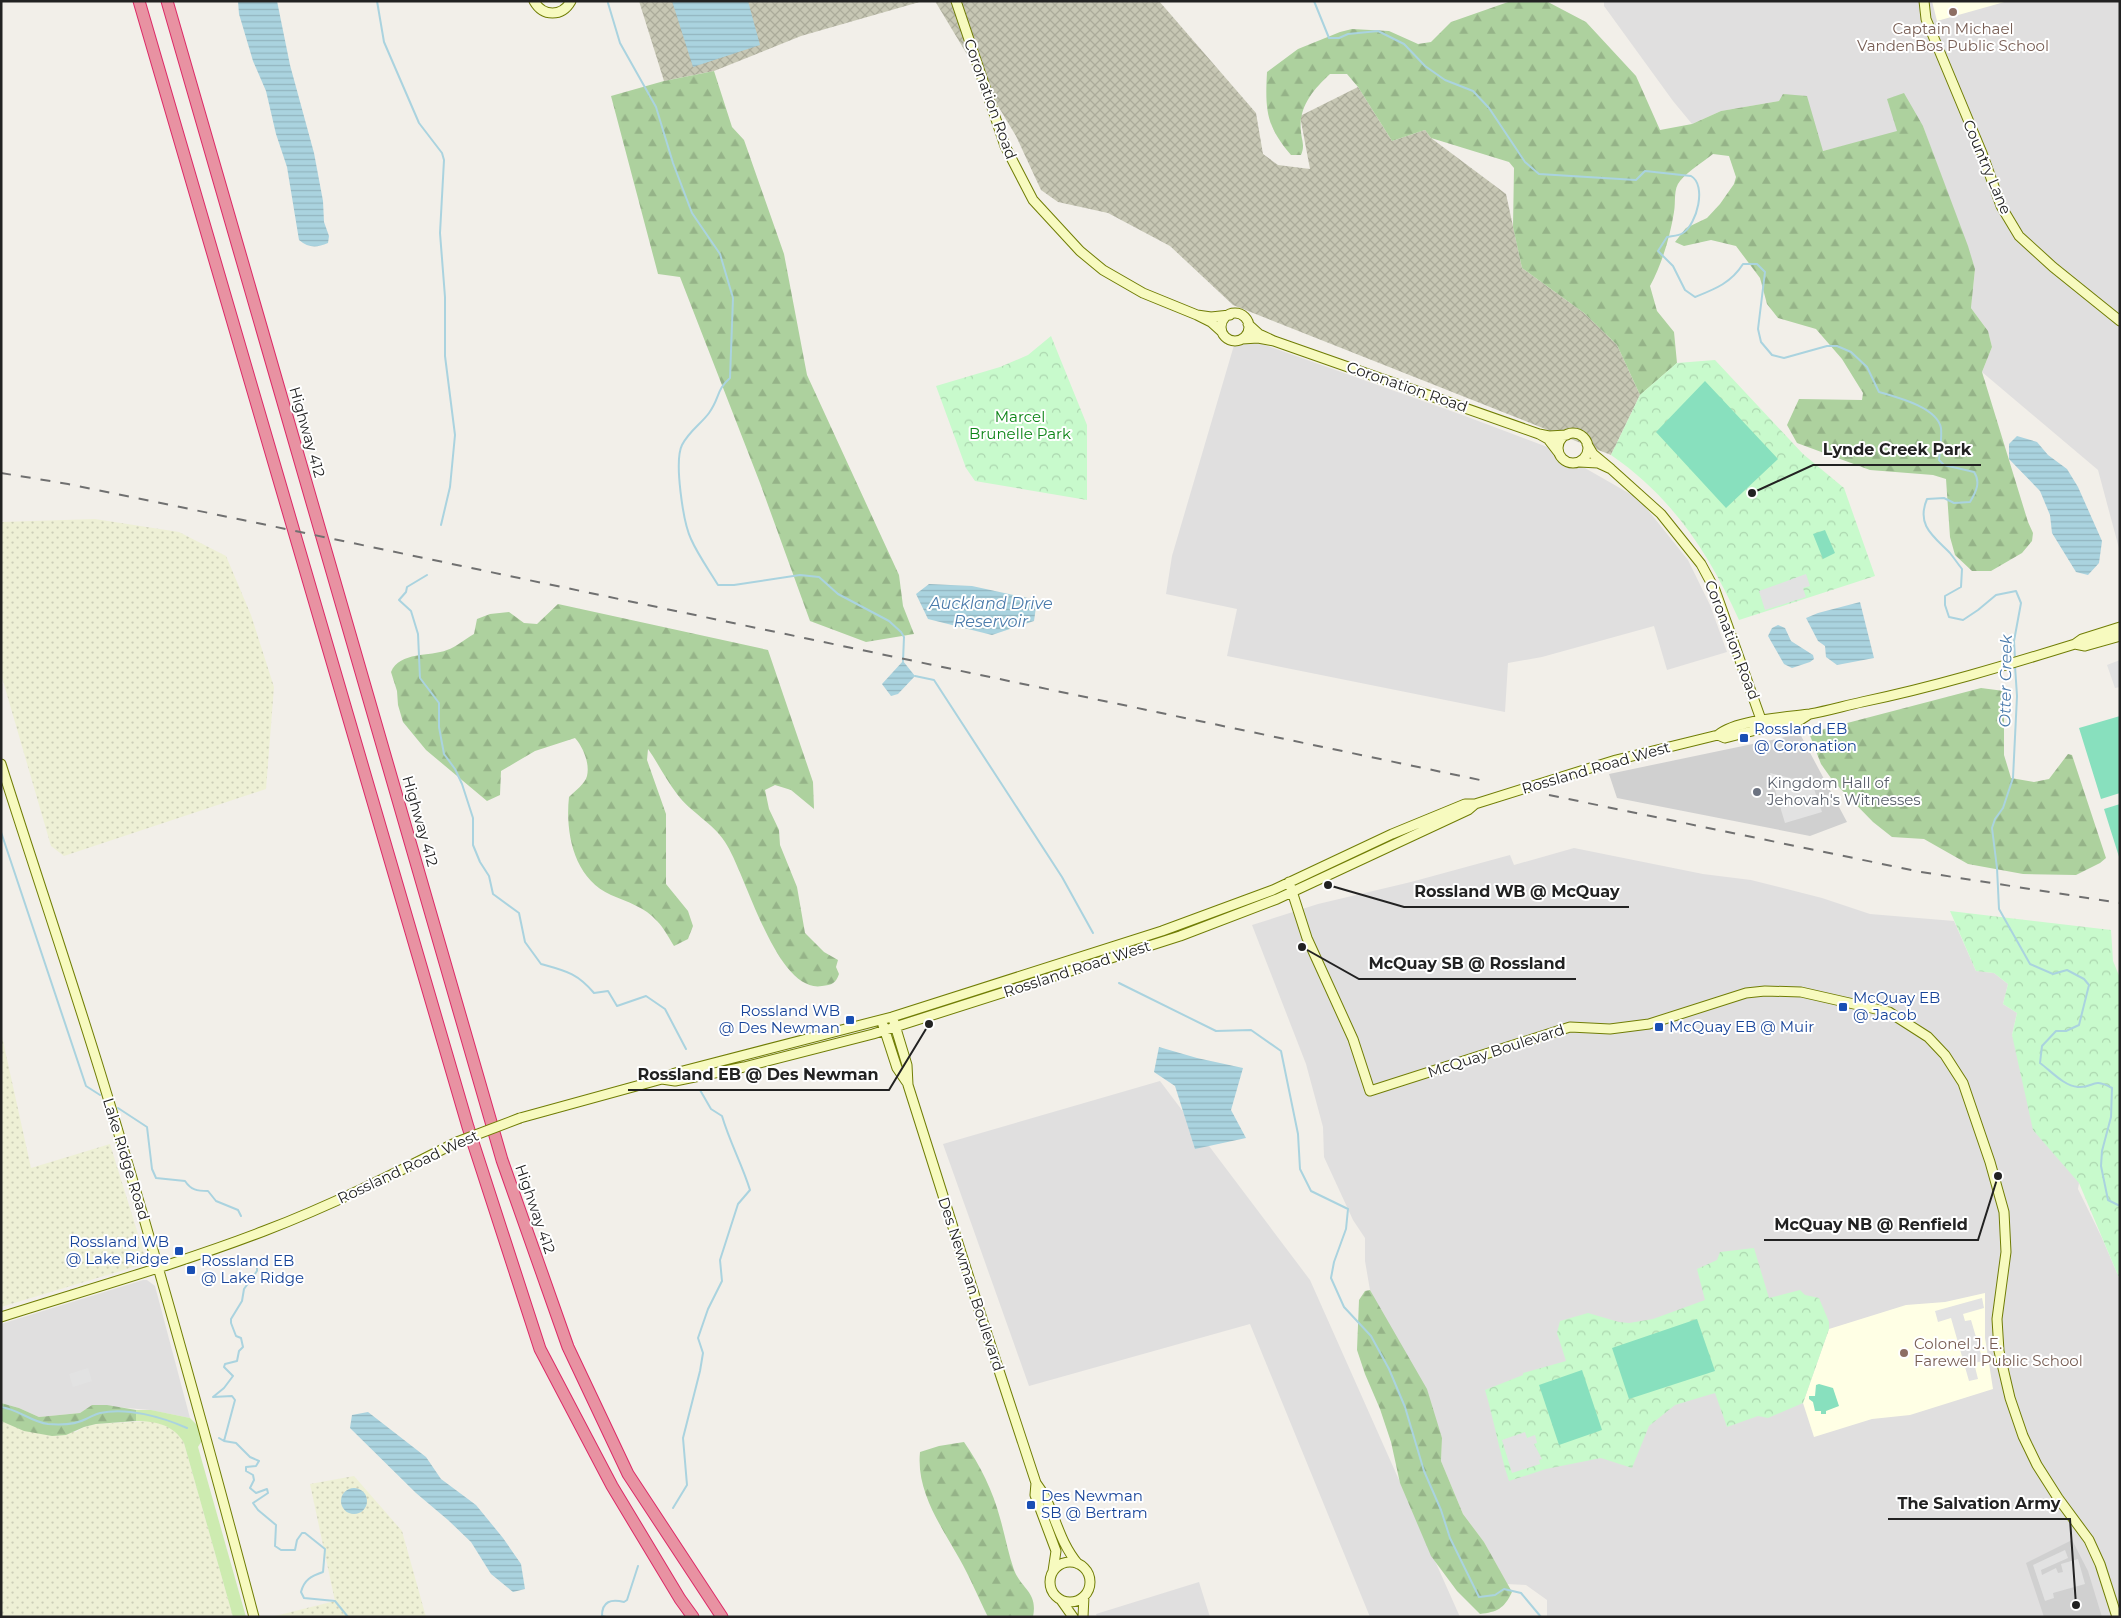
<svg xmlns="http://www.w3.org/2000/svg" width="2121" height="1618" viewBox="0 0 2121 1618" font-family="Montserrat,sans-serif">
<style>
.residential{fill:#e0dfdf}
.education{fill:#ffffe5}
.religious{fill:#d0d0d0}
.construction{fill:url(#construction-cross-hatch)}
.farmland{fill:url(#farmland-dots)}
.grass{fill:#cdebb0}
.forest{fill:url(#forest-firs)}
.park{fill:url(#park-crowns)}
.pitch{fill:#88e0be}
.parking{fill:#e2e2e2}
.water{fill:url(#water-rules)}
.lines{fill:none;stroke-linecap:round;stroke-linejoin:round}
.stream{stroke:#aad3df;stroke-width:2}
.secondary-casing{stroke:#707d05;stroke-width:11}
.highway-casing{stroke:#dc2a67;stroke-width:13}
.secondary{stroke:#f7fabf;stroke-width:9}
.highway{stroke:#e892a2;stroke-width:11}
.rail{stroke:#707070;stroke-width:2;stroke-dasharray:10 10;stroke-linecap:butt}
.secondary-bridge-casing{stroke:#707d05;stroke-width:11;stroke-linecap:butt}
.secondary-bridge{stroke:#f7fabf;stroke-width:9}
.education-dot{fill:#8d6e63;stroke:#fff;stroke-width:2}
.transit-dot{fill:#1a4fb4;stroke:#fff;stroke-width:2}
.worship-dot{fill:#6b7280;stroke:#fff;stroke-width:2}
.labels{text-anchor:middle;stroke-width:4;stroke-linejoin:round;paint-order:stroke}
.education-label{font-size:15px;fill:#785e54;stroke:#fff}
.street-label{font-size:15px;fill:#222;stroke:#fff}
.park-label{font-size:15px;fill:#0c8416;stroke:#fff}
.transit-label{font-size:15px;fill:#164399;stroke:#fff;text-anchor:start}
.worship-label{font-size:15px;fill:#5b616d;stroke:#fff;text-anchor:start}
.water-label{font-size:16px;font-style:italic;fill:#4a7aab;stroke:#fff}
.leader{fill:none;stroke:#222;stroke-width:2}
.callout-dot{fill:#222;stroke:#fff;stroke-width:2}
.callout-label{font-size:16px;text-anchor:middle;font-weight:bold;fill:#222;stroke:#fff;stroke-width:4;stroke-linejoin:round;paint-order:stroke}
</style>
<defs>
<pattern id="construction-cross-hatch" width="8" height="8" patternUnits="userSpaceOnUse" patternTransform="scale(1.25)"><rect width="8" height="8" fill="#c7c7b4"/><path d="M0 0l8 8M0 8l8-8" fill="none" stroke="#abab9a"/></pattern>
<pattern id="farmland-dots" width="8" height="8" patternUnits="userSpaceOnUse" patternTransform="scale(1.25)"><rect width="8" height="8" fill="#eef0d5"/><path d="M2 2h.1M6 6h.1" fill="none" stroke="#ccceb7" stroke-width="1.8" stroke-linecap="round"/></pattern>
<pattern id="forest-firs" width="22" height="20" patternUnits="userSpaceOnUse" patternTransform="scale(1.25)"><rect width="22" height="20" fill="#add19e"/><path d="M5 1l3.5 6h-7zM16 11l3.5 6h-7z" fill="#95b388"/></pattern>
<pattern id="park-crowns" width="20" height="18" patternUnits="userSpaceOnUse" patternTransform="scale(1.25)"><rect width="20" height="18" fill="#c8facc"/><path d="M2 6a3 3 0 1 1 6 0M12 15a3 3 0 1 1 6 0" fill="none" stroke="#acd6af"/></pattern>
<pattern id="water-rules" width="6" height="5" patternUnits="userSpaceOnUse" patternTransform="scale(1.25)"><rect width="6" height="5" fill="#aad3df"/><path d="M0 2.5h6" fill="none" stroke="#92b5bf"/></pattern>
</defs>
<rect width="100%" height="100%" fill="#f2efe9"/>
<path class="residential" d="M1604 1H2120V552L2098 470 1982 372 1992 347 1988 331 1971 308 1975 269 1923 126 1823 151 1779 101 1721 111 1692 124 1673 101 1604 6Z
M1237 335 1465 416 1550 448 1639 499 1688 560 1710 605 1727 652 1667 670 1654 626 1542 657 1508 663 1505 712 1227 656 1237 609 1166 594 1172 556Z
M1574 848 1703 874 1751 880 1822 898 1870 914 1954 921 1976 971 1994 973 2008 984 2003 1004 2017 1013 2012 1035 2079 1183 2078 1189 2102 1238 2120 1280V1617H1547V1600L1526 1585 1507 1584 1484 1542 1463 1514 1441 1461 1442 1438 1370 1290 1365 1261V1238L1353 1220 1324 1157 1323 1127 1306 1064 1252 925 1318 904 1411 882 1510 855 1514 865Z
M1160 1081 1310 1280 1460 1617H1370L1250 1324 1029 1386 943 1144Z
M143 1280H147L155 1286 190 1418 150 1410 92 1405 80 1413 39 1417 19 1408 1 1403V1324Z
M1199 1582 1210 1617H1097L1096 1614Z"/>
<path class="education" d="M1932 1H2008L1937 21Z
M1985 1293V1338L1993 1389 1910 1415 1872 1419 1814 1437 1803 1403 1829 1329 1906 1305 1945 1302Z"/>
<path class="religious" d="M1800 734 1847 822 1810 836 1617 798 1609 774Z
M2072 1540 2088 1571 2102 1617H2044L2026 1563Z"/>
<path class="construction" d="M639 1H923L801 36 714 71 664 81Z
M935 1H1159L1256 113 1263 154 1278 165 1310 169 1300 116 1358 87 1392 141 1425 130 1431 138 1506 194 1522 268 1584 313 1617 345 1640 395 1611 455 1233 305 1170 246 1108 213 1058 202 1041 190 1016 136Z"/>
<path class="farmland" d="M95 519 179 532 226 556 251 615 274 687 266 789 64 856 51 846 1 674V522Z
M1 1032 31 1168 110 1144 147 1263 1 1307Z
M1 1421 12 1425 76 1432 84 1427 96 1424 151 1421 170 1427 179 1434 184 1443 233 1617H1Z
M354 1476 402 1531 426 1617H271L335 1601 310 1484Z"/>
<path class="grass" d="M136 1410H151L190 1418 206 1434 198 1447 246 1617H233L184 1443C174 1425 156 1421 136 1421Z"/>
<path class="forest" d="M1511 1 1548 2 1586 22 1636 76 1660 130 1692 124 1721 111 1779 101 1783 94 1807 96 1823 151 1897 131 1887 99 1904 93 1923 126 1968 246 1975 269 1971 308 1988 331 1992 347 1982 372 2028 522 2033 533 2032 541 2022 553 1991 571H1972L1955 555 1950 537 1946 479 1933 475 1870 470 1797 443 1787 425 1799 399 1862 400 1863 393 1842 359 1816 329 1778 318 1767 304 1760 278 1736 246 1711 240 1684 246 1675 242 1686 228 1707 218 1720 204 1734 184 1736 177 1729 156 1713 154C1703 162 1688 171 1680 181 1673 189 1676 202 1674 212 1670 237 1662 264 1650 286L1657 311 1674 332 1677 363 1640 395 1617 345 1584 313 1522 268 1513 227 1514 168 1509 162 1431 138 1425 130 1392 141 1358 87 1347 74H1330C1313 90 1298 107 1301 132 1302 142 1305 145 1301 155H1291C1266 126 1265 110 1267 72L1298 49 1340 32 1352 29 1389 31 1418 44 1431 42 1451 22Z
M714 71 732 127 744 140 784 254 807 375 899 575 903 606 914 634 866 642 810 621 760 483 680 277 658 274 611 96 664 81Z
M558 604 768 650 813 782 814 809 791 790 775 785 765 790 769 809 779 830 780 845 797 887 805 933 824 952 838 960 836 967 839 974C836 983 832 985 822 986 776 994 746 873 725 842 713 823 690 812 677 794 666 780 658 763 648 749L647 760 666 814V884L688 911 693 926 688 939 674 946C669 938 664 928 657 921 645 907 627 902 611 895 574 879 565 833 569 797 575 791 585 784 587 776 590 763 583 747 575 738L535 751 501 771 500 795 487 801 426 750 403 722 398 705 397 691 391 672C400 651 430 657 447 650 456 647 465 639 474 634L477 619 490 614 509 612 524 623 537 624Z
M1981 688 2004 691V755L2011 778 2034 782 2049 779 2068 754 2072 755 2106 858 2100 863 2076 875 2023 874 1968 864 1924 839 1892 837 1873 822 1833 781 1821 764 1809 733Z
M1370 1290 1427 1389 1442 1438 1441 1461 1463 1514 1484 1542 1512 1592C1504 1609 1497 1612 1480 1614L1457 1591 1431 1556 1400 1483 1391 1442 1380 1409 1365 1374 1357 1350 1359 1300 1365 1291Z
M1 1403 19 1408 39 1417 80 1413 92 1405H107L136 1410V1421L96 1424 84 1427 66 1435 52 1436 24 1431 1 1421Z
M964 1442C980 1465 993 1491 1000 1518 1005 1535 1008 1553 1014 1570 1022 1590 1038 1592 1033 1617H988C978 1597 970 1577 959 1558 941 1526 916 1491 920 1452L939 1446Z"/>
<path class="park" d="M1051 336 1087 425V500L975 481 966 468 936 386 1000 367 1028 355Z
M1715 360 1803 454 1844 488 1875 576 1739 620C1709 553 1672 497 1611 455L1640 395 1677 363Z
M1950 911 2111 930 2113 961 2120 978V1280L2079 1183 2033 1130 2012 1035 2017 1013 2003 1004 2008 984 1994 973 1976 971Z
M1754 1248 1769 1298 1800 1290 1805 1295 1819 1298 1829 1322V1329L1803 1403 1768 1418 1758 1416 1727 1427 1715 1393 1675 1405 1649 1426 1632 1468 1601 1458 1546 1469 1509 1481C1499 1451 1494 1420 1485 1390L1523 1375V1373L1566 1361 1557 1333 1560 1321 1588 1313 1619 1322 1629 1323 1653 1319 1705 1300 1697 1269 1717 1260 1720 1252Z"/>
<path class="pitch" d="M1705 381 1778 459 1726 508 1656 432Z
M1825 530 1835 553 1823 559 1813 534Z
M2120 716V793L2101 799 2079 728Z
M2120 804V860L2104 809Z
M1697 1319 1715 1371 1629 1399 1612 1348Z
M1582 1370 1602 1430 1559 1445 1539 1385Z
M1819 1384 1833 1388 1839 1406 1826 1411V1414H1821V1411H1815L1813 1402 1809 1399V1396H1815L1816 1385Z"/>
<path class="parking" d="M1806 574 1810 586 1803 588 1806 597 1765 610 1759 591Z
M2120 660V687L2115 688 2107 665Z
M1770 773 1806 782 1811 780 1822 812 1785 823Z
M1982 1298 1984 1308 1963 1314 1965 1321 1971 1320 1983 1361 1974 1363 1978 1379 1969 1381 1951 1318 1938 1322 1935 1311Z
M88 1368 92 1381 73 1387 69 1374Z
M1525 1432 1527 1438 1535 1435 1537 1443 1534 1444 1542 1459 1539 1460 1540 1464 1512 1473 1502 1440Z
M2065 1550 2068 1558 2041 1570 2042 1575 2056 1568 2058 1573 2063 1572 2061 1564 2078 1559 2085 1584 2053 1593 2054 1598 2045 1601 2033 1565Z"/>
<path class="water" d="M238 1H277L290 65 314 153 323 201 324 222 329 236 328 243C316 248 309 248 299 240L287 167 276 134 266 91 253 61 239 14Z
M672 1H748L760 45 693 67Z
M2017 436 2037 442 2048 455 2067 469 2078 487 2102 541 2099 563 2088 575 2076 572 2052 533 2050 515 2040 491 2009 459V444Z
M929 584 972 586 1037 600 1034 621 992 635 928 619 916 594Z
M1860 602 1874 658 1837 665 1826 657 1825 646 1818 641 1806 618 1818 613Z
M1778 625 1785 628 1791 641 1813 655 1814 659 1810 662 1792 668 1784 664 1768 636 1772 628Z
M903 661 915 676 898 694 891 696 882 684Z
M1159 1047 1197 1058 1243 1068 1231 1110 1246 1138 1195 1149 1175 1086 1154 1072Z
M368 1412 426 1457 441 1479 476 1505 503 1538 521 1564 525 1589 513 1592 491 1574 471 1542 448 1520 416 1493 350 1428 352 1415Z
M341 1501a13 13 0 1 1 26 0a13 13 0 1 1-26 0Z"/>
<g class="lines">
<path class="stream" d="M377 1 384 42 419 123 442 153 444 160 440 233 445 297V356L455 435 450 487 441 525
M1314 1 1329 38H1339L1348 34 1378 31 1404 44 1425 66 1445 80 1473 91 1489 108 1525 162 1539 174 1636 180 1645 171 1691 176C1707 185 1697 224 1683 233 1679 236 1671 236 1667 237L1658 251 1673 266 1685 290 1695 297C1715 289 1731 283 1743 264H1757L1765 272 1758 329 1761 342 1772 355 1784 358 1827 346H1837L1851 352 1867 367 1879 392C1896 397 1937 407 1941 428 1942 438 1940 450 1939 460L1944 465 1974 472C1981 482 1976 492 1970 502L1954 503 1944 498 1927 499C1916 525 1933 536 1950 553 1954 558 1958 564 1962 569L1961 587 1945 596V605L1949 617 1963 620 1978 610 1996 595 2016 591 2021 603 2014 641 2015 659
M608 3 620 43 656 107 673 163 692 213 720 254 733 298 730 378C716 390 720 398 709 413 701 424 689 431 682 445 674 461 683 522 691 539 698 555 709 570 718 585H734L800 575 819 577 838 594 889 621 901 632 904 637 903 661
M427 575 407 587 406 592 399 600 411 611 418 634 420 678 439 703V727L444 754 455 769 462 784 473 818V845L480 862 489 876 493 894 519 913 525 942 541 964C566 971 577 973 594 993L608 991 617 1006 646 996 665 1009 686 1049
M2015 666 2017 696 2013 778 2003 808 1995 819 1992 828 1997 868 1999 909 2030 964 2053 974 2067 970 2084 979 2089 985 2079 1025 2066 1031H2056L2042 1046 2040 1063C2051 1071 2064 1086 2078 1087 2095 1088 2091 1077 2112 1088L2111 1117 2102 1151 2101 1166 2108 1200 2120 1206
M915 676 934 680 1062 877 1093 933
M1 832 86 1086 100 1095
M1119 983 1216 1031 1251 1030 1281 1051 1298 1134 1300 1169 1311 1191 1348 1209 1346 1229 1334 1262 1331 1278 1344 1307 1371 1336 1389 1369 1405 1407 1424 1471 1441 1510 1450 1538 1479 1597 1495 1595 1504 1589 1521 1593 1541 1617
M118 1108 147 1127 152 1169 156 1178 185 1181C191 1190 197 1191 208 1191L216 1201 238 1210 241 1216
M1 1407C18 1409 31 1422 48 1424 61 1425 75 1425 86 1419 91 1417 95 1414 100 1413 127 1407 162 1417 187 1428
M219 1438 224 1441 236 1443 250 1457 259 1461 256 1466 246 1467V1471L253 1475 254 1480 250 1488 256 1493 267 1489 268 1493 253 1503 258 1510 276 1525 275 1546 281 1550H295L297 1540 302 1533H305L325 1549 323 1572C311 1576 304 1580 301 1592L304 1598 335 1601 348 1617
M224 1441 235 1400 232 1396 213 1397 224 1388 233 1376 224 1367 225 1364 237 1361 239 1351 243 1347 241 1338 236 1336 231 1323V1319L242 1301 244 1289 257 1271V1262
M673 1508 687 1485 683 1438 700 1371 703 1353 698 1338 708 1309 722 1281 720 1260 738 1204 750 1190C742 1164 730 1143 722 1116L711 1109 700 1090
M606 1617 602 1616C602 1601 611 1599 624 1602L627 1600 638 1566"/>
<g class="secondary-casing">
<path id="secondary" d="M534 1C543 17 562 17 571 1
M956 1 1005 146 1033 200 1080 251 1103 270 1143 293 1197 315
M1924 1 1926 19 1982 153 2001 206 2019 236 2053 267 2120 321
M1221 327a14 14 0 1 1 28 0a14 14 0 1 1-28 0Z
M1222 332 1211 322 1197 315 1211 317 1230 315
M1242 339 1258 338 1274 341 1259 334 1248 324
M1274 341 1539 434
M1558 448a15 15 0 1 1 30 0a15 15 0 1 1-30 0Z
M1558 452 1548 439 1539 434 1549 436 1567 435
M1579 462 1598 463 1611 469 1593 454 1587 444
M1611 469 1661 514 1701 564 1715 590 1764 728
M2075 644 2085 646 2120 636
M1718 735 1725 738 1764 728 1797 722 1808 715
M1 764C34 868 69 971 101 1075 156 1254 206 1435 254 1617
M1289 882 1307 938 1353 1039 1370 1091 1570 1027 1610 1029 1649 1024 1746 993 1765 991 1801 992 1889 1012 1928 1037 1945 1055 1963 1083 1990 1162 2004 1212 2006 1252 1997 1319 1999 1351 2010 1398 2023 1436 2037 1465 2058 1498 2089 1540 2100 1564 2117 1617
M894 1022 907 1065 908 1085 983 1322 1036 1483C1055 1507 1056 1538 1078 1564
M883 1025 897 1068 908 1084
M662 1079 675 1081 744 1067 873 1034 1180 936 1277 899 1468 810 1475 804
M520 1118 662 1079 675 1073 892 1017 1162 931 1273 890 1392 834 1465 804H1475L1616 760 1718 735C1736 720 1786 717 1810 714 1827 711 1844 706 1862 702 1934 687 2004 666 2075 644L2082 639 2120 627
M1 1317C89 1289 178 1264 264 1231 330 1206 394 1174 457 1142
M1036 1483 1035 1495 1056 1551 1053 1571
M1050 1582a20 20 0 1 1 40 0a20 20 0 1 1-40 0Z
M1061 1600 1073 1617
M1083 1617 1084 1596"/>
</g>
<g class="highway-casing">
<path id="highway" d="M139 1 468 1127 540 1349 612 1486 680 1599 693 1617
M167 1 502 1160 568 1347 628 1474 722 1617"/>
</g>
<use href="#secondary" class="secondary"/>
<use href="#highway" class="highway"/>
<path class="rail" d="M1 473 68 484 243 520 1480 780
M1549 795 1921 872 2120 903"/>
<g class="secondary-bridge-casing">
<path id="secondary-bridge" d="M457 1142 520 1118"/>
</g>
<use href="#secondary-bridge" class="secondary-bridge"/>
</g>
<g class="education-dot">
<circle cx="1953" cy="12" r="5"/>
<circle cx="1904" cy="1353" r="5"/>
</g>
<g class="transit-dot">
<rect x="1739" y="733" width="10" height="10" rx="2.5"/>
<rect x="1838" y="1002" width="10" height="10" rx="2.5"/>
<rect x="845" y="1015" width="10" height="10" rx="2.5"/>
<rect x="1654" y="1022" width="10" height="10" rx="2.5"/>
<rect x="174" y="1246" width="10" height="10" rx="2.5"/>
<rect x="186" y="1265" width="10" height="10" rx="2.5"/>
<rect x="1026" y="1500" width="10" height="10" rx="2.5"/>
</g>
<circle class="worship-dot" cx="1757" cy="792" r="5"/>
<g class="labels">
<g class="education-label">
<text x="1953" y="34">Captain Michael<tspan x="1953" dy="17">VandenBos Public School</tspan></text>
<text x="1914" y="1349" text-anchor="start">Colonel J. E.<tspan x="1914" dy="17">Farewell Public School</tspan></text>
</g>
<g class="street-label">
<text transform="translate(990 99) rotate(70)" y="5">Coronation Road</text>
<text transform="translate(1987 167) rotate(67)" y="5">Country Lane</text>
<text transform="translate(1407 387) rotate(19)" y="5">Coronation Road</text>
<text transform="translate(307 432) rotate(74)" y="5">Highway 412</text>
<text transform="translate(1732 640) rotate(69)" y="5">Coronation Road</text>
<text transform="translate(1596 768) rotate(-16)" y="5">Rossland Road West</text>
<text transform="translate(420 821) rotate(74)" y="5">Highway 412</text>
<text transform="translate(1077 969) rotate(-18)" y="5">Rossland Road West</text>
<text transform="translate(1496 1051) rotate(-18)" y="5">McQuay Boulevard</text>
<text transform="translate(126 1159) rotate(73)" y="5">Lake Ridge Road</text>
<text transform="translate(408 1167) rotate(-25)" y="5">Rossland Road West</text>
<text transform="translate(535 1209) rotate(71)" y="5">Highway 412</text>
<text transform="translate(971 1284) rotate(72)" y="5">Des Newman Boulevard</text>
</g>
<g class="park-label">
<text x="1020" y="422">Marcel<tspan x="1020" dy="17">Brunelle Park</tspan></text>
</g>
<g class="transit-label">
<text x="1754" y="734">Rossland EB<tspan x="1754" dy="17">@ Coronation</tspan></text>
<text x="1853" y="1003">McQuay EB<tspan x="1853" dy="17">@ Jacob</tspan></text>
<text x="840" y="1016" text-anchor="end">Rossland WB<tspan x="840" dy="17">@ Des Newman</tspan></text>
<text x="1669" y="1032">McQuay EB @ Muir</text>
<text x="169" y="1247" text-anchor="end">Rossland WB<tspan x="169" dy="17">@ Lake Ridge</tspan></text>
<text x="201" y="1266">Rossland EB<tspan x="201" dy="17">@ Lake Ridge</tspan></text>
<text x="1041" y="1501">Des Newman<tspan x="1041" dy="17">SB @ Bertram</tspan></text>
</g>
<g class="worship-label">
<text x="1767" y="788">Kingdom Hall of<tspan x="1767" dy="17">Jehovah's Witnesses</tspan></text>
</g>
<g class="water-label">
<text x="991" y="609">Auckland Drive<tspan x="991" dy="18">Reservoir</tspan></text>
<text transform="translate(2005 681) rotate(-89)" y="6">Otter Creek</text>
</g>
</g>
<path class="leader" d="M1752 493L1813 465H1981M1328 885L1404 907H1629M1302 947L1359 979H1576M929 1024L889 1090H628M1998 1176L1978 1240H1764M2076 1605L2070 1519H1888"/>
<g class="callout-dot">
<circle cx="1752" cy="493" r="5"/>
<circle cx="1328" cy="885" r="5"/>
<circle cx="1302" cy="947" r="5"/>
<circle cx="929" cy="1024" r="5"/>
<circle cx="1998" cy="1176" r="5"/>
<circle cx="2076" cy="1605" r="5"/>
</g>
<g class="callout-label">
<text x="1897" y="455">Lynde Creek Park</text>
<text x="1517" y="897">Rossland WB @ McQuay</text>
<text x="1467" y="969">McQuay SB @ Rossland</text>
<text x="758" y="1080">Rossland EB @ Des Newman</text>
<text x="1871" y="1230">McQuay NB @ Renfield</text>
<text x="1979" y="1509">The Salvation Army</text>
</g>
<rect width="2121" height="1618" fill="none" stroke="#222222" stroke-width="5"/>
</svg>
